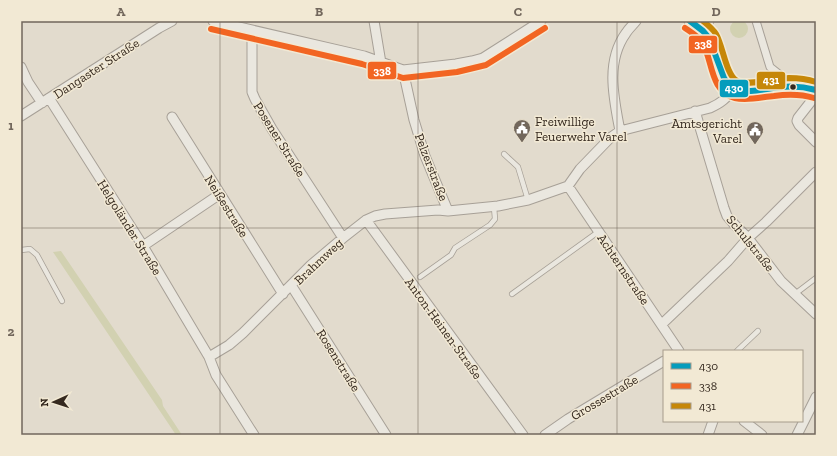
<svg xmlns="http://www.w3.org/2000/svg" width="837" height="456" viewBox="0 0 837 456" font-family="'Zilla Slab',serif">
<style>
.green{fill:#d2d1b1}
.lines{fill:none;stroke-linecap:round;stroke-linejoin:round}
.service-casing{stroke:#a7a097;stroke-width:6}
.pedestrian-casing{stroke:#a7a097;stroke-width:9}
.minor-casing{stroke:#a7a097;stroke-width:11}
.tertiary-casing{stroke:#a7a097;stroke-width:13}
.service{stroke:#eae7df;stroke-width:4.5}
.pedestrian{stroke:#eae7df;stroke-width:7}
.minor{stroke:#eae7df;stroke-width:9}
.tertiary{stroke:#eae7df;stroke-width:11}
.bus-1-casing{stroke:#f2e9d4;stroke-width:9}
.bus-2-casing{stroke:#f2e9d4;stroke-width:9}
.bus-3-casing{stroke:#f2e9d4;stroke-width:9}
.bus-1{stroke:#059cbc;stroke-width:6}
.bus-2{stroke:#f26522;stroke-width:6}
.bus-3{stroke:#c68708;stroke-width:6}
.grid{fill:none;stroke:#72675c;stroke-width:1;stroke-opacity:0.55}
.bus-dot{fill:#35291f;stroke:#f2e9d4;stroke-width:1.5}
.labels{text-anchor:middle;stroke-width:3;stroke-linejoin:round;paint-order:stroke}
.street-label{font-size:13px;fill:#35291f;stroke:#f2e9d4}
.poi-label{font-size:13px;fill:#35291f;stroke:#f2e9d4;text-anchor:start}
.line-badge{stroke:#f2e9d4;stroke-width:1.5}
.badge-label{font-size:11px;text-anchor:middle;font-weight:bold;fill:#fff}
.neatline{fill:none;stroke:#72675c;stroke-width:1.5}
.grid-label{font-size:13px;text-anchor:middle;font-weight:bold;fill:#72675c}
</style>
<rect width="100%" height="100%" fill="#e2dbcd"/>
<path class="green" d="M730 29a9 9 0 1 1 18 0a9 9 0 1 1-18 0Z
M61 251 162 400 163 406 182 435H176L53 252Z"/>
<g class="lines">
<g class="service-casing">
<path id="service" d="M504 154 518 167 528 200
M21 250 30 249 37 255 62 301
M420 277 451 255 455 248 490 225 495 219 494 207
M512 294 598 232
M795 294 816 278
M737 351 758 331"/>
</g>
<g class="pedestrian-casing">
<path id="pedestrian" d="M756 21 770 67 784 78V86
M700 28 705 22 710 21"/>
</g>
<g class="minor-casing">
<path id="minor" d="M213 21 364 56 403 70 456 64 472 61 483 58 541 21
M374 21 381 63
M252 31V92L255 99 272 129 343 238
M21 67 28 82 42 103
M403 70 414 120 425 156 448 211
M816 95 798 118 797 121 799 125 816 142
M49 98 143 246 209 357 216 375 254 435
M695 111 724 208 727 216 733 223 748 238 781 281 816 314
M21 116 159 28 172 21
M172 117 283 294
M620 131C614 99 605 62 626 33 629 28 633 25 636 21
M568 186 679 351
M366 220 523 435
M143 246 220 194
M291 285 386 435
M662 324 728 261 748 238 766 222 816 172
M209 357 229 345 243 333 311 265 343 238 366 220 375 216 385 214 438 210 448 211 498 206 528 200 568 186 580 169 610 138 620 131 710 108C721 103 726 99 733 89
M744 421 762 435
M545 435 568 419 664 361
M708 435 713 421
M797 435 816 397"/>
</g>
<g class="tertiary-casing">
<path id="tertiary" d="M690 21C697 26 704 31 709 38 717 52 718 79 732 88 737 91 743 91 748 91 772 89 791 82 816 90"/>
</g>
<use href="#service" class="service"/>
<use href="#pedestrian" class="pedestrian"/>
<use href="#minor" class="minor"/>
<use href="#tertiary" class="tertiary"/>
<g class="bus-1-casing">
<path id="bus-1" d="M690 21 703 31 709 38 724 78C727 83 730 87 735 89 748 94 768 88 782 87 793 86 805 87 816 90"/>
</g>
<g class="bus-2-casing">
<path id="bus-2" d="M685 28C691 32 698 36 702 42 713 59 709 91 735 98 747 101 762 97 774 96 788 94 801 94 814 98
M211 29 362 64 403 78 457 72 486 65 545 28"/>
</g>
<g class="bus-3-casing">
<path id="bus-3" d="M703 21C708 25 713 29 716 34 723 46 726 75 737 81 745 86 777 79 789 78 798 78 807 79 816 82"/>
</g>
<use href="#bus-1" class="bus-1"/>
<use href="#bus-2" class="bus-2"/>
<use href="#bus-3" class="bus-3"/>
</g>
<path class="grid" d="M220 21V435M418 21V435M617 21V435M21 228H816"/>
<defs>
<g id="civic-pin" transform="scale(0.9)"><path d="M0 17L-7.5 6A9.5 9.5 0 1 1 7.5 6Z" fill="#72675c" stroke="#f2e9d4"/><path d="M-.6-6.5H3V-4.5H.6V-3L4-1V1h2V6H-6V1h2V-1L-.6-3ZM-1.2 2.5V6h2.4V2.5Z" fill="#fff"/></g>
</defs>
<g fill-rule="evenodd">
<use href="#civic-pin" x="522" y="128"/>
<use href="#civic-pin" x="755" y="130"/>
</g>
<circle class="bus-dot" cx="793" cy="87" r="3.5"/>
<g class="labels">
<g class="street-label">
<text transform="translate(96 68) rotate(-33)" y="5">Dangaster Straße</text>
<text transform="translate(280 139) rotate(58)" y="5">Posener Straße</text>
<text transform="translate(432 167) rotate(69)" y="5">Pelzerstraße</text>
<text transform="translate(227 206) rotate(58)" y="5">Neißestraße</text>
<text transform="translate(130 227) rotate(58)" y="5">Helgoländer Straße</text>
<text transform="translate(751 243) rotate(51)" y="5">Schulstraße</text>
<text transform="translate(318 261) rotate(-43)" y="5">Brahmweg</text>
<text transform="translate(624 269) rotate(56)" y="5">Achternstraße</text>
<text transform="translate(444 328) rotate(54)" y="5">Anton-Heinen-Straße</text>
<text transform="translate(339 360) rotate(58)" y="5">Rosenstraße</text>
<text transform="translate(604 397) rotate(-31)" y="5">Grossestraße</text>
</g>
<g class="poi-label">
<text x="535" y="126">Freiwillige<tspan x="535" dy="15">Feuerwehr Varel</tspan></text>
<text x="742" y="128" text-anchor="end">Amtsgericht<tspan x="742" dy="15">Varel</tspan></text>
</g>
</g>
<g class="line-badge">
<rect x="688" y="35" width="30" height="19" rx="4" fill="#f26522"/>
<rect x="367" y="61" width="30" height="19" rx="4" fill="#f26522"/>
<rect x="756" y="71" width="30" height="19" rx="4" fill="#c68708"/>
<rect x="719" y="79" width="30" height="19" rx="4" fill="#059cbc"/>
</g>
<g class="badge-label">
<text x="703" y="48">338</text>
<text x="382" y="75">338</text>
<text x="771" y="84">431</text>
<text x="734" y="92">430</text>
</g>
<rect width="837" height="456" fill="none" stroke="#f2e9d4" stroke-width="44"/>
<rect x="663" y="350" width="140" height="72" fill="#f2e9d4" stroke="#a69c8c"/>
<rect x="671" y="363" width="20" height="6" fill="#059cbc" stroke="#a69c8c"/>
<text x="699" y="370" font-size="12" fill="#35291f">430</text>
<rect x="671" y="383" width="20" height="6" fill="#f26522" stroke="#a69c8c"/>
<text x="699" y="390" font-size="12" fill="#35291f">338</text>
<rect x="671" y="403" width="20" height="6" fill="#c68708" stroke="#a69c8c"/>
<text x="699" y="410" font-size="12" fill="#35291f">431</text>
<g transform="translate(54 402) rotate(267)" stroke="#f2e9d4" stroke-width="3" paint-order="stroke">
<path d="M0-3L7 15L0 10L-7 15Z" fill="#35291f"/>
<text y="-6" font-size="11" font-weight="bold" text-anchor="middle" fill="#35291f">N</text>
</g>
<rect x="22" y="22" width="793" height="412" class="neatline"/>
<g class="grid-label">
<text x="121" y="16">A</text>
<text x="319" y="16">B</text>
<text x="518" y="16">C</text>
<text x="716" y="16">D</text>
<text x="11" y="130">1</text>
<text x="11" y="336">2</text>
</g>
</svg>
